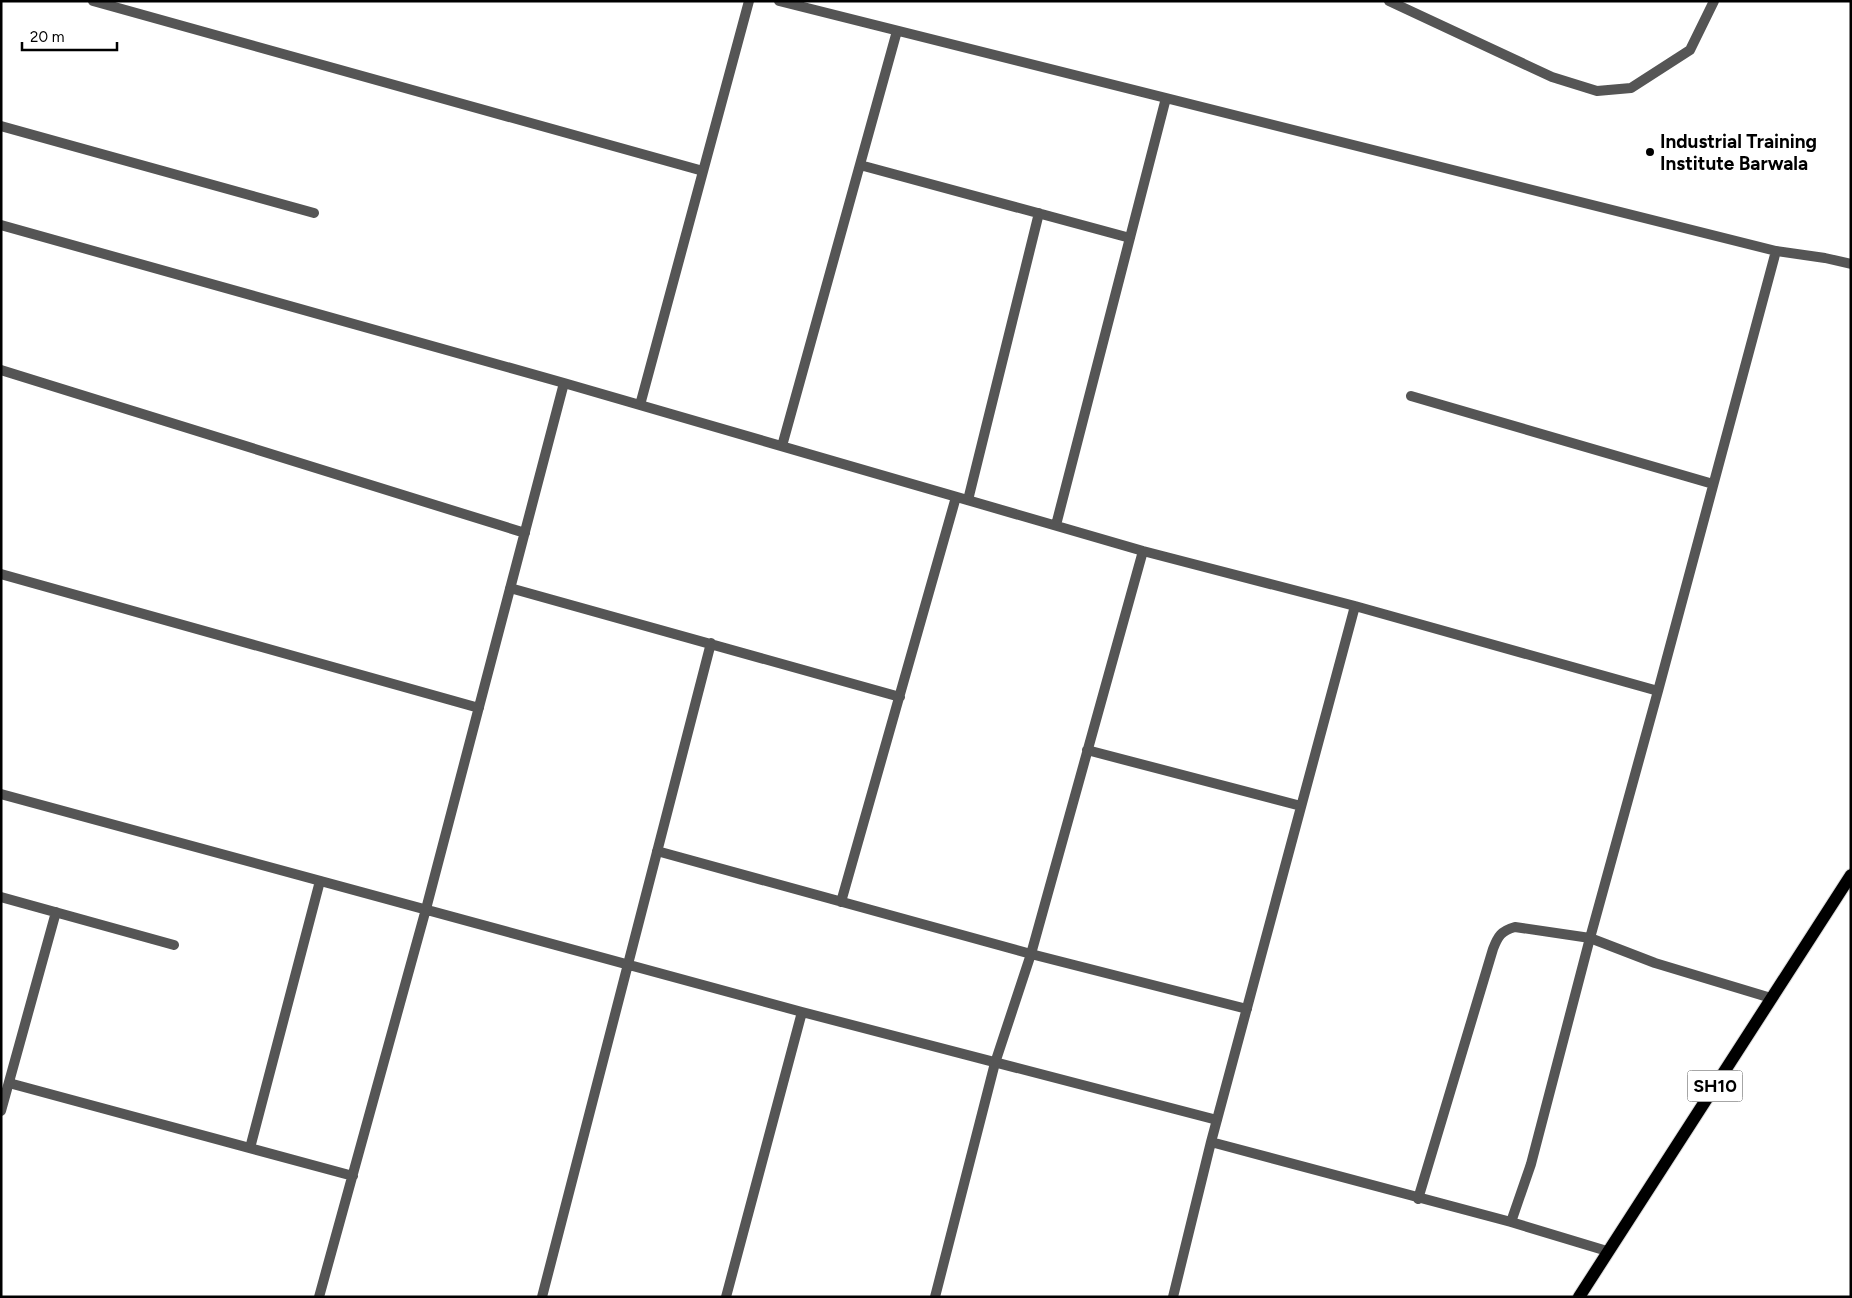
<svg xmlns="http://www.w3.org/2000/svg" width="1852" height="1298" viewBox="0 0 1852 1298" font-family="Figtree,sans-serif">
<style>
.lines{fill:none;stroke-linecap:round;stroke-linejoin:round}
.primary-casing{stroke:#dbdbdb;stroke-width:14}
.lane{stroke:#555;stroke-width:10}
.street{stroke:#555;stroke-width:10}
.primary{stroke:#000;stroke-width:12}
.poi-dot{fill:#000;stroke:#fff;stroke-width:2}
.labels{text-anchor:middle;stroke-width:4.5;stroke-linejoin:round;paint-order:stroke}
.shield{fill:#fff;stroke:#4c4c4c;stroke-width:1}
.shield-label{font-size:18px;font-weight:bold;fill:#000}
.poi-label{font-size:19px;font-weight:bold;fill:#000;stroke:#fff;text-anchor:start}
</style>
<rect width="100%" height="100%" fill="#fff"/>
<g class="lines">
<g class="primary-casing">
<path id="primary" d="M1579 1297 1851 875"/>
</g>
<path class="lane" d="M1389 1 1552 77 1597 91 1631 88 1690 50 1714 1"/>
<path class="street" d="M93 1 703 171
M779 1 1776 251 1825 258 1851 264
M1 126 314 213
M860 165 1130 238
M1 225 564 383 1143 551 1355 606 1658 691
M1 370 525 533
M1411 396 1713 484
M640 405 749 1
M782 446 897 31
M968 500 1039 213
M1056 525 1166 98
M1 574 479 708
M510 588 900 697
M1087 750 1301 806
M1 794 802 1012 1217 1120
M657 851 1031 954 1247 1009
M1 897 174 945
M841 902 956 497
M9 1083 353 1176
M1 1111 56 912
M1211 1142 1511 1222 1607 1251
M250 1148 320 881
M1418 1199 1493 949C1498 936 1501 931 1515 927L1590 938 1655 963 1771 998
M1511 1222 1531 1164 1590 938 1658 691 1776 251
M319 1297 426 909 564 383
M542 1297 711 643
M726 1297 802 1012
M935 1297 995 1063 1031 954 1143 551
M1173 1297 1211 1142 1355 606"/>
<use href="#primary" class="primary"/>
</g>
<circle class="poi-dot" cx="1650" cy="152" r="5"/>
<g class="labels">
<rect class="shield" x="1687.5" y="1070.5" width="55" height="31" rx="4"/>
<g class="shield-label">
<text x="1715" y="1092">SH10</text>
</g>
<g class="poi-label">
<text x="1660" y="148">Industrial Training<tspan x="1660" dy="22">Institute Barwala</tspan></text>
</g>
</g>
<rect width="1852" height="1298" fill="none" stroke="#000000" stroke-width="5"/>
<path d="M22 42v8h95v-8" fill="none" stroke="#000000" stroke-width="2.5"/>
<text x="30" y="42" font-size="15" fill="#000000" stroke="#ffffff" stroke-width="4" paint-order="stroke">20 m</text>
</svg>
